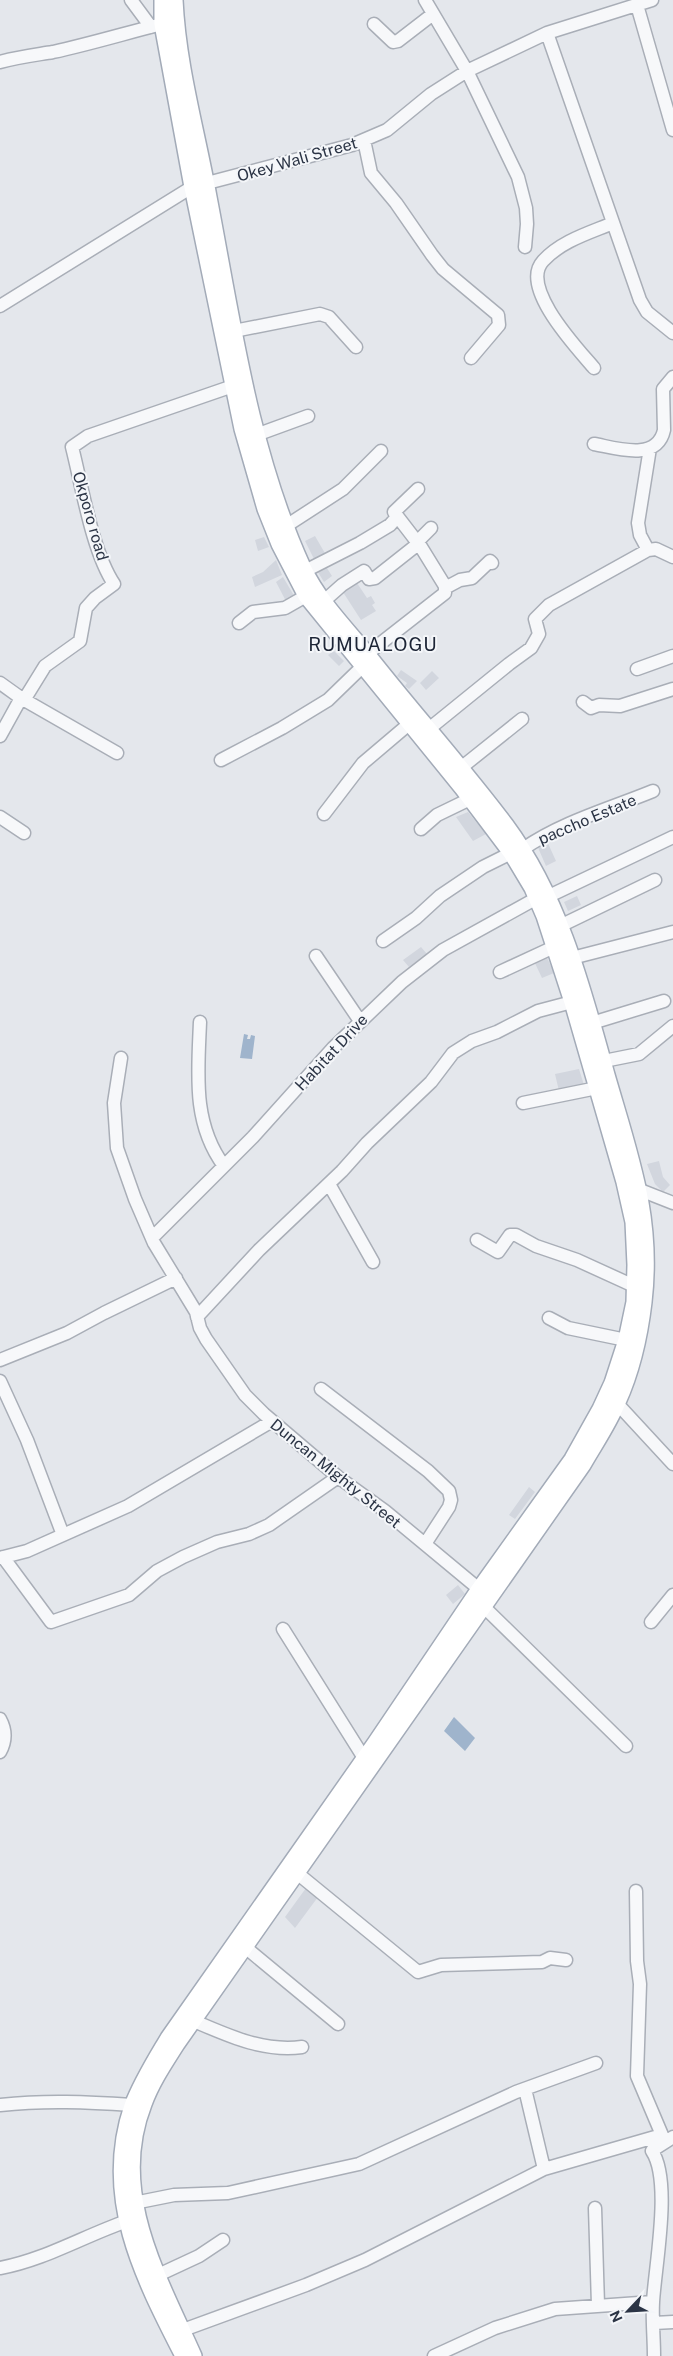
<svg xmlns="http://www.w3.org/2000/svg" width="673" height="2356" viewBox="0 0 673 2356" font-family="'Public Sans',sans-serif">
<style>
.built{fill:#d2d6de}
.water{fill:#9fb4cc}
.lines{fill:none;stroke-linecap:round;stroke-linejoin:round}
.minor-casing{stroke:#a9aeb7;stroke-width:15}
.major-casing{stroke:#a3abb8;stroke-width:18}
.minor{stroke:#f7f8fa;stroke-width:12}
.major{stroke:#fff;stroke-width:15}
.labels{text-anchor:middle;stroke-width:4;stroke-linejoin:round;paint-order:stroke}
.street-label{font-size:16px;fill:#2b3445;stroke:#f4f6f9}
.quarter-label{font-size:19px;letter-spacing:1px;fill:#1d2536;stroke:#f4f6f9}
</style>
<rect width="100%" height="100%" fill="#e4e7ec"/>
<path class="built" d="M315 536 326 555 315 561 305 541Z
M264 537 269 547 258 551 255 540Z
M276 560 282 575 255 587 252 577 263 572Z
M325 565 332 576 324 582 316 569Z
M283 577 296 599 288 605 276 582Z
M355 580 367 598 371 596 375 603 372 605 376 611 361 620 341 589Z
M334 651 344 661 339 666 328 655Z
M401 670 417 681 409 689 405 686 407 683 397 676Z
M432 671 439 678 426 690 420 683Z
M468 812 486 834 473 841 456 817Z
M546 839 556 861 546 866 536 843Z
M577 896 581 905 568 911 564 902Z
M421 947 427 954 409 967 403 960Z
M545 953 554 973 542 978 533 959Z
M579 1069 584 1085 559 1091 555 1074Z
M659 1161 663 1177 670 1185 663 1192 655 1184 647 1164Z
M529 1487 535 1492 515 1519 509 1515Z
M458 1585 465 1594 453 1604 446 1595Z
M306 1888 318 1897 295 1928 285 1917Z"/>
<path class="water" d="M244 1034 248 1035 247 1039H250L251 1035 255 1036 252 1059 240 1058Z
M454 1717 475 1738 465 1751 444 1731Z"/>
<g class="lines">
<g class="minor-casing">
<path id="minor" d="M131 0 151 27
M425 0 467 71 518 177 526 208 527 224 525 247
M637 5 673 130
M374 24 393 42 398 41 433 14
M547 33 640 300 647 312 673 333
M0 62C18 57 35 55 53 52 90 44 126 33 162 24
M364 140 371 173 396 203 432 255 443 269 498 315 499 325 471 358
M0 306 192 187 352 145 387 130 431 94 467 71 547 33 652 0
M234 331 320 314 329 317 356 347
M594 368C577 348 519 287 543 261 561 241 589 233 613 223
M256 435 308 416
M594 444C616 448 657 462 664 430L663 389 673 377
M286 526 343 489 381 451
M417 542 431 528
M648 550 640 535 638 523 650 448
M305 571 360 543 390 525 397 517
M445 588 460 580 472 578 490 561 492 563
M324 601 342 585 364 571 369 579 375 578 418 544
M239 623 253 612 285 608 306 596
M367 654 445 593V586L421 547 394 512 418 489
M637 669 673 656
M0 683 21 698 0 736
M21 698 117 753
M24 700 45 666 80 641 86 608 95 598 114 584C92 551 82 486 72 447L88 436 233 386
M583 702 591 708 599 705 620 706 673 689
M430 728 509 664 531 648 539 634 535 619 549 605 648 550 656 549 673 557
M221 760 282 728 328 700 362 667
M462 767 522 719
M324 814 363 763 409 724
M0 817 24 833
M421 829 437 815 470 799
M523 849C562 822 609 809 653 791
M549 896 673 837
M560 926 655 880
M383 941 416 918 440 896 483 867 511 853
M316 956 360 1021
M572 958 673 932
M500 972 554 947
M200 1022C198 1073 192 1123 224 1166
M592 1023 664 1001
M121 1058 114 1103 117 1148 135 1199 154 1243 196 1312 200 1328 206 1339 245 1395 264 1414 338 1477 385 1511 479 1589
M604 1061 639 1054 673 1026
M523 1103 597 1088
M329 1184 373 1262
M640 1190 673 1203
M152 1238 253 1137 333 1048 402 982 443 950 537 898
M477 1240 498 1252 510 1235H516L536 1246 577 1260 634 1286
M197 1317 259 1250 342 1171 367 1143 431 1082 453 1053 472 1041 497 1032 538 1011 572 1002
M549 1318 568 1328 626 1340
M0 1360 67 1333 104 1313 176 1278
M0 1381 27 1440 63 1535
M321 1389 428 1471 449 1491 451 1500 449 1507 425 1544
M612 1398 673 1464
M3 1557 51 1622 129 1595 157 1571 183 1557 217 1542 249 1534 269 1525 338 1477
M0 1558 27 1551 128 1506 272 1421
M483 1606 626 1746
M651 1622 673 1595
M283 1629 364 1758
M0 1719C6 1730 6 1741 0 1752
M297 1873 418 1972 441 1965 542 1962 550 1958 566 1960
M636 1891 637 1961 640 1984 637 2076 662 2135 652 2151C672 2181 655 2266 653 2302 652 2320 654 2338 654 2356
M245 1947 338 2024
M194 2021C229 2036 263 2052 302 2047
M525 2089 544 2169
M0 2105C45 2100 88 2102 132 2105
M656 2148 673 2137
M134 2203 174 2195 228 2193 359 2164 516 2092 596 2063
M595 2208 598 2305
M0 2268C44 2260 84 2236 127 2221
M156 2276 199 2256 223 2240
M654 2323 673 2322
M183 2330 306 2285 365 2260 544 2169 662 2135
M434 2356 495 2328 555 2309 653 2302"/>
</g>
<g class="major-casing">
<path id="major" d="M162 0V24L192 187 242 429 265 509 279 544 306 596 462 788 511 853 532 888 544 916 572 1002 624 1182 633 1222 635 1265 634 1302 626 1340 612 1383 600 1409 572 1459 479 1589 375 1743 168 2038C155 2060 141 2082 132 2106 101 2197 142 2276 183 2356
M175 0C178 66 197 131 209 197 233 322 250 451 303 567 318 599 343 625 365 651 411 710 461 765 506 825 560 898 583 988 607 1075 630 1155 654 1217 644 1302 640 1336 632 1371 618 1402 609 1424 595 1444 583 1465L177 2044C165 2063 152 2082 144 2104 109 2193 159 2277 194 2356"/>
</g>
<use href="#minor" class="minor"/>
<use href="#major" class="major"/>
</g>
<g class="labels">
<g class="street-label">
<text transform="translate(297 159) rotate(-16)" y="6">Okey Wali Street</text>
<text transform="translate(91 516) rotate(74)" y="6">Okporo road</text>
<text transform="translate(587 819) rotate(-23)" y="6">paccho Estate</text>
<text transform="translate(331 1052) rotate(-47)" y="6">Habitat Drive</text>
<text transform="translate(336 1473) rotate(39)" y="6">Duncan Mighty Street</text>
</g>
<g class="quarter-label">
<text x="373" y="651">RUMUALOGU</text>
</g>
</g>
<g transform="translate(628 2311) rotate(245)" stroke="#f4f6f9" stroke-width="4" paint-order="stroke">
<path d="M0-4L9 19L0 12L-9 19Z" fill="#2b3445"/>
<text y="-8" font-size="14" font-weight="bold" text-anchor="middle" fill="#2b3445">N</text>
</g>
</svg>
